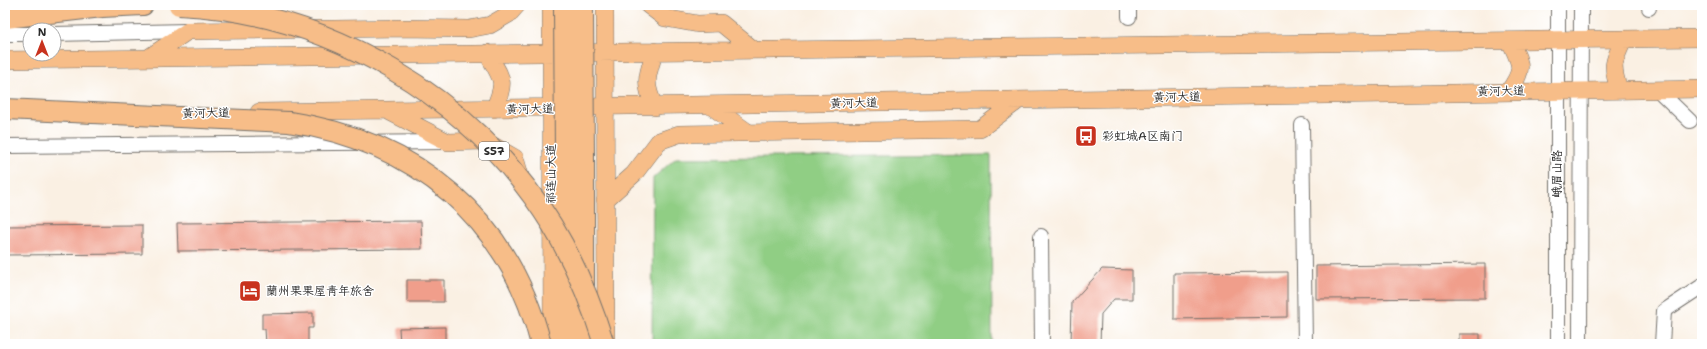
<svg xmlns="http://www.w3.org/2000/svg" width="1707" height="349" viewBox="0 0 1707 349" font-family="'Shantell Sans','LXGW WenKai TC',sans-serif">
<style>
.green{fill:#90ce84;stroke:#5e7c58}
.building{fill:#f09e8b}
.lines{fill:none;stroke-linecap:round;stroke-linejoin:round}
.minor-casing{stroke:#73706b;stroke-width:16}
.major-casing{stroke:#73706b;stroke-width:18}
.highway-casing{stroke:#73706b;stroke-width:22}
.minor{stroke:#fff;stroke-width:14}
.major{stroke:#f7bd88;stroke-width:17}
.highway{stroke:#f7bd88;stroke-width:20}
.highway-bridge-casing{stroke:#73706b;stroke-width:22;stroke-linecap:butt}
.highway-bridge{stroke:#f7bd88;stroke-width:20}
.labels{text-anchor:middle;stroke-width:3;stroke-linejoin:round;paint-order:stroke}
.shield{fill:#fff;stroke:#6b6b6b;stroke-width:1}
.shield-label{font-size:11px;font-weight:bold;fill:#2b2b2b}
.street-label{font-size:12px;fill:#2b2b2b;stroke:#fff}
.poi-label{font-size:12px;fill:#2b2b2b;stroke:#fff;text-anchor:start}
</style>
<rect width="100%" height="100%" fill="#fff"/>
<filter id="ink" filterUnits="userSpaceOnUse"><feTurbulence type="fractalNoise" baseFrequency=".025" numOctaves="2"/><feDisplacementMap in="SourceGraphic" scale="8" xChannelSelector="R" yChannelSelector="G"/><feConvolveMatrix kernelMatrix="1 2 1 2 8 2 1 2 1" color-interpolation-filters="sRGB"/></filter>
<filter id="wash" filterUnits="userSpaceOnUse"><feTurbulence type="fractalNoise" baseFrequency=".012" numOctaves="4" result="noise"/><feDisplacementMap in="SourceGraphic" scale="16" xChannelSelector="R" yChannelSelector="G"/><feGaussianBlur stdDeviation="0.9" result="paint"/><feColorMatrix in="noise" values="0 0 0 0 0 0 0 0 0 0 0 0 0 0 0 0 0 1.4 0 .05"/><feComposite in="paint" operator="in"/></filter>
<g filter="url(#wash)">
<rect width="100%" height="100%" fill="#faf0e3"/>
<path class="green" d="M991 155 992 344H652L653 178 676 158Z"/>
<g id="blocks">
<path class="building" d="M421 221 422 249 178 251 177 223Z
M142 225V254L5 255V226Z
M1485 264V298L1316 299V266Z
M1102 269 1132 270V299H1114L1101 314 1100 344H1071L1072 302Z
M1287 272V317L1174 319V273Z
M407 280H444V302H407Z
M313 313V328H308V344H266L265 329H262V314Z
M445 327V344H400L399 328Z
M1459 334H1480V344H1459Z"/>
</g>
</g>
<g filter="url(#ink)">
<use href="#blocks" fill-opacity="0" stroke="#73706b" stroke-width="1"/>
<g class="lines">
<g class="minor-casing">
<path id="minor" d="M1129 5V17
M1558 5V344
M1649 8V5
M5 34H30
M54 34 188 31
M1657 89 1690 121
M1302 125 1305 344
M5 146 448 142
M1041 236 1042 344
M1580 344 1581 5
M1662 344 1664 311 1702 286"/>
</g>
<g class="major-casing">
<path id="major" d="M551 5 552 344
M605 5 606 339
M648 5 665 18 698 24 721 23 754 50
M655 51C647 76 643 83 655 107
M487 53C502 79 507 80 494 109
M148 58 188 31 403 28 469 29 490 25 509 14 517 5
M5 60 1702 38
M1619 90C1611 65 1613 62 1624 39
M1509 91C1525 68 1521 65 1510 41
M711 106 749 133
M259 112 1702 89
M390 112 448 142 485 141 515 158 522 182
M605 200 634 174 659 141 679 134 980 129 1019 100"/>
</g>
<g class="highway-casing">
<path id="highway" d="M5 18 102 7 143 5
M565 156 566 344
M584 156V344"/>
</g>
<use href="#minor" class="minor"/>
<use href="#major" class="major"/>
<use href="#highway" class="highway"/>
<g class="highway-bridge-casing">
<path id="highway-bridge" d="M179 5C330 12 473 97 552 225 575 263 591 302 604 344
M564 5 565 156
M583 5 584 156
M5 109 289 122C416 141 509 218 541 344"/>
</g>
<use href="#highway-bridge" class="highway-bridge"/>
</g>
</g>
<defs>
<g id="bus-square" transform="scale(1.15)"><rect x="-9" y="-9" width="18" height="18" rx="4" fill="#c8321e" stroke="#fff"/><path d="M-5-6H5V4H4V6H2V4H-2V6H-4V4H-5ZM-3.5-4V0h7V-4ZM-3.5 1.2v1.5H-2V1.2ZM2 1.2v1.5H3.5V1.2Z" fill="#fff"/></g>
<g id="hotel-square" transform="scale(1.15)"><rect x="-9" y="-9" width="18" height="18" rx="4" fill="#c8321e" stroke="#fff"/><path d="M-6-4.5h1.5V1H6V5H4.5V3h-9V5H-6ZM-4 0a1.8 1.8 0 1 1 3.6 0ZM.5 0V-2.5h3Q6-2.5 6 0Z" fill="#fff"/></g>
</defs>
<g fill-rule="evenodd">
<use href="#bus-square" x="1086" y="136"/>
<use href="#hotel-square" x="250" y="291"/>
</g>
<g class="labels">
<rect class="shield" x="479" y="142" width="30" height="18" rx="3"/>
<g class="shield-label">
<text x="494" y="155">S57</text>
</g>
<g class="street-label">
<text transform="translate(1501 91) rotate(-1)" y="4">黄河大道</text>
<text transform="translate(1177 97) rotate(-1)" y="4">黄河大道</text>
<text transform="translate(854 103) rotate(-1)" y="4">黄河大道</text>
<text transform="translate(530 109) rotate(-1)" y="4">黄河大道</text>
<text transform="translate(206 113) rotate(-1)" y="4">黄河大道</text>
<text transform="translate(551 174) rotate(-90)" y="4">祁连山大道</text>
<text transform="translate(1557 174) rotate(-90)" y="4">峨眉山路</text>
</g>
<g class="poi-label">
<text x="1102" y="140">彩虹城A区南门</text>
<text x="266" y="295">蘭州果果屋青年旅舍</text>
</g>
</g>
<rect width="1707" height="349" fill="none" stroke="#fff" stroke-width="20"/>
<g transform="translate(42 42)"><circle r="19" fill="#ffffff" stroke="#aaaaaa"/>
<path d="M0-3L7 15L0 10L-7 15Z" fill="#c8321e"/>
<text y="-6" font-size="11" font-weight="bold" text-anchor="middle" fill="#2b2b2b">N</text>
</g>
</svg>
